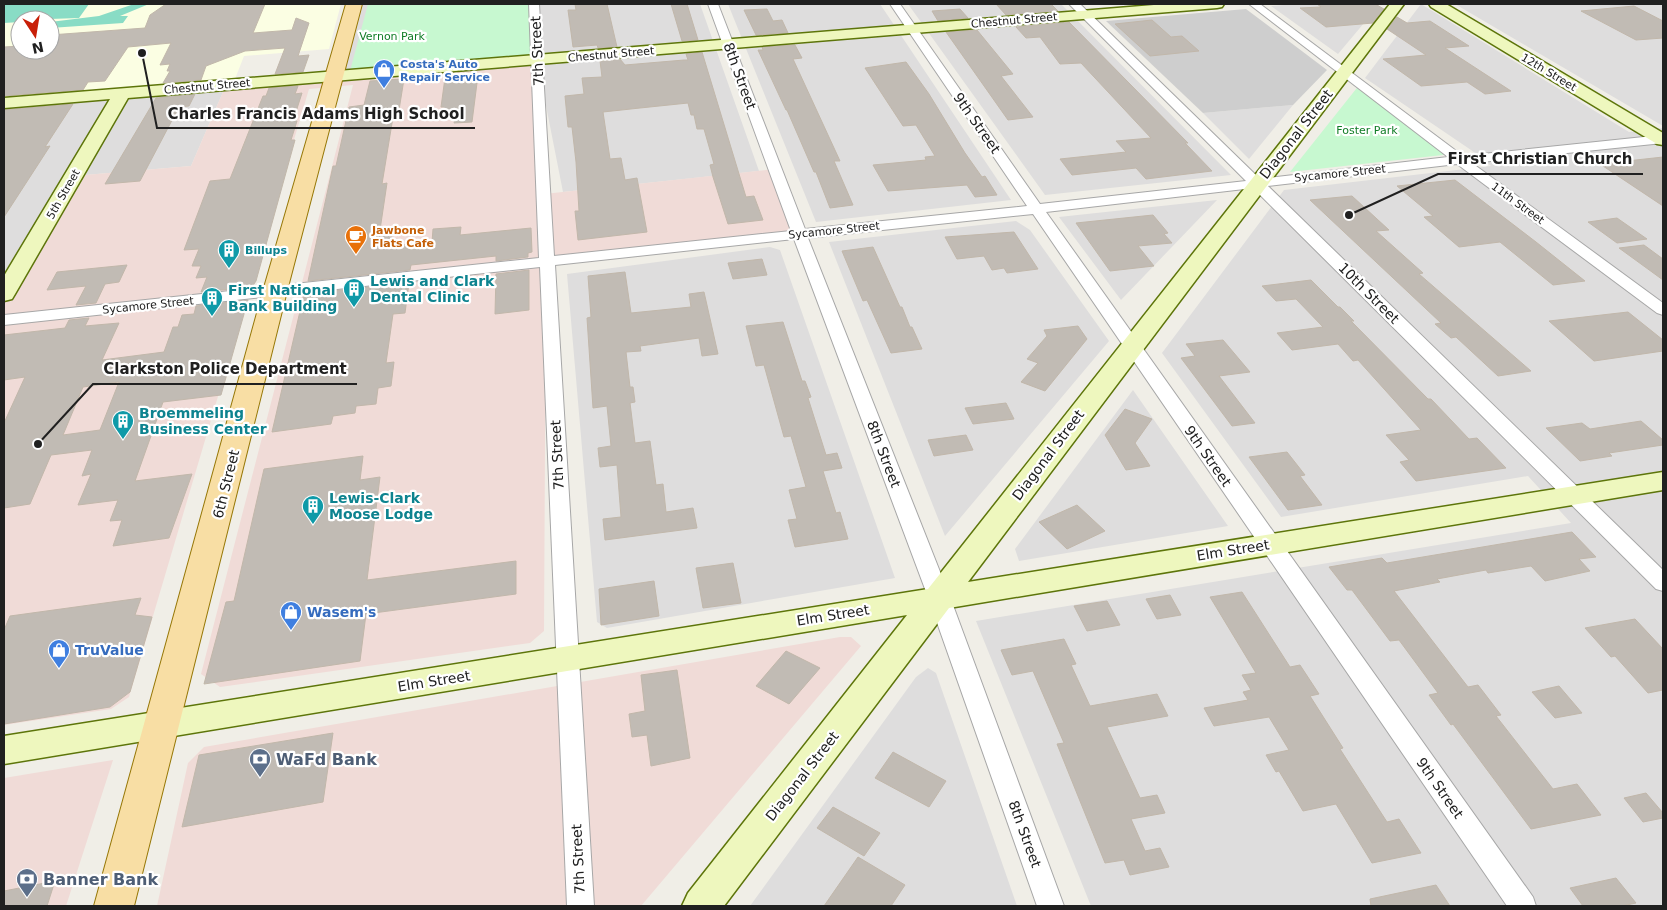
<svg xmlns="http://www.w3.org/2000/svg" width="1667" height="910" viewBox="0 0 1667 910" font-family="'DejaVu Sans',sans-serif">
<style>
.residential{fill:#dedddd}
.commercial{fill:#f0dbd7}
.education{fill:#fbfee3;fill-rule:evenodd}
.religious{fill:#cecece}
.park{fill:#c7f8d0}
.pitch{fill:#89dcc5}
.building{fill:#c1bbb4;stroke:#c1b7aa;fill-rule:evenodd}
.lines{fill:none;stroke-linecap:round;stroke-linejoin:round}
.street-casing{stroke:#a7a7a7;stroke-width:2}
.secondary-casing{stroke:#5d750a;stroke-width:3}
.primary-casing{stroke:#967706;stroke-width:2}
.street{fill:#fff;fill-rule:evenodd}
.secondary{fill:#eef7be;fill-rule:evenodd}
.primary{fill:#f8dea4;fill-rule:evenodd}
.labels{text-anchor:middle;stroke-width:4.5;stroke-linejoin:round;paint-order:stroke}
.far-street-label{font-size:11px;fill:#202020;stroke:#fff}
.far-park-label{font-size:11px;fill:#107c26;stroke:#fff}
.far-shop-label{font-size:11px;font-weight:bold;fill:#366cbe;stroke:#fff;text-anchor:start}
.far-food-label{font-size:11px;font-weight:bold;fill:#c56008;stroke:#fff;text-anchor:start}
.far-culture-label{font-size:11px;font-weight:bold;fill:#0d838f;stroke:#fff;text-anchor:start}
.street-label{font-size:14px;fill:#202020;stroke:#fff}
.culture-label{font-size:14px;font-weight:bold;fill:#0d838f;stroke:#fff;text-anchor:start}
.shop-label{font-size:14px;font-weight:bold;fill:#366cbe;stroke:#fff;text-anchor:start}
.near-service-label{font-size:16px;font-weight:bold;fill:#4e5e75;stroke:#fff;text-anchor:start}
.leader{fill:none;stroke:#202020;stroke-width:2}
.callout-dot{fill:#202020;stroke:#fff;stroke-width:2}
.callout-label{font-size:15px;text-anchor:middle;font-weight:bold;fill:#202020;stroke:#fff;stroke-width:4.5;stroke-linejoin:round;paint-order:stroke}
</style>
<rect width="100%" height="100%" fill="#f0eee7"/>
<path class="residential" d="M353 4H700L759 171 563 192 537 60 335 76Z
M728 4H880L1011 200 816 222Z
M908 4H1061L1231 175 1045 195Z
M1297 4H1380L1338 54 1271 6Z
M1421 4 1629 132 1663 128V906H1091L976 621 1571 523 1528 476 1281 517 1162 353 1284 190 1491 166 1471 150 1365 78Z
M1455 4H1663V126Z
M226 85 191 166 73 176 4 294V103Z
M1293 105 1249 159 1203 113Z
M1217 200 1121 300 1059 217Z
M1016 221 1030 230 1109 341 945 536 829 242Z
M770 247 780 250 895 578 607 628 597 622 567 274Z
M1133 390 1228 526 1019 561 1015 549Z
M928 668 936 673 1017 906H750L916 677Z"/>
<path class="commercial" d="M537 60 544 194 775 169 799 234 546 262 544 631 530 643 220 687 201 674 353 85 309 89 129 697 111 709 4 725V294L73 176 191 166 226 85Z
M840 637H851L861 646 641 906H157L188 763 204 747Z
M113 760 66 906H4V778Z"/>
<path class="education" d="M4 4H341L329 49 244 56 235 79 4 97ZM20 20H50V50H20Z"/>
<path class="religious" d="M1246 9 1327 70 1293 105 1203 113 1106 21Z"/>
<path class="park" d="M368 4H534L537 56 350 71Z
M1360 84 1452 154 1290 172Z"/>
<path class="pitch" d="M4 4H89L79 18 20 20V22L4 23Z
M134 4H149L120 16H128L123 23 50 28V22L99 16Z"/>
<path class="building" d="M166 4H265L253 33 292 30 296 18 309 23 298 56 309 55 303 72 275 74 285 48 245 51 206 66 201 80 163 83 170 71H167L170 64 160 65 171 43 128 47 105 81 88 82 83 90 4 96V47L20 46V50H50V35L145 28 150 15Z
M575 4H607L617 47 598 48 597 45 573 47 568 10H576Z
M671 4H687L698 40 682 41Z
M996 4H1051L1058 11 1006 15Z
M1317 4H1375L1384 9 1373 23 1326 27 1300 8 1321 7Z
M1634 6 1663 21V38L1636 40 1581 11Z
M767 9 773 21 782 20 788 33 756 35 744 10Z
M960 9 968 18 938 21 932 11Z
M1397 17 1407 23 1430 21 1469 46 1445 48 1511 91 1485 94 1467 82 1421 86 1383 59 1426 55 1387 29Z
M1152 20 1171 37 1182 36 1199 51 1150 56 1115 24Z
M1069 22 1188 143H1185L1212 171 1146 179 1136 168 1072 175 1060 159 1126 152 1116 141 1151 138 1081 63 1060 64 1040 37 1026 38 1016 27Z
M977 30 1013 74 1001 76 1033 117 1008 120 946 32Z
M795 45 802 58 793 59 840 161H834L853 205 830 208 816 172H814L787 110H786L758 50H763L762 47Z
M702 52 746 197 754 196 763 220 728 224 713 177 710 165 714 164 704 129H697L694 115H691L688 103 640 108 603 112 610 159 621 158 625 180 637 178 647 232 578 240 575 211H579L576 162 572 127H568L565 96 584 94 582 78 602 77 600 61 620 59 625 65 684 60H688L686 54Z
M906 62 929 94 965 153 982 177 985 176 997 195 975 197 967 185 888 191 873 165 926 160 925 157 935 156 916 125 903 126 865 68Z
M478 75 472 122 454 123 455 118 442 119 444 107H441L445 78Z
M403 79H404L399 110 394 111 382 184 387 183 380 230 393 229 390 246 432 242 433 229 461 227 460 235 531 228 532 252 528 253V257L496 261V256L411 265 410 270 308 281 333 166H336L349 107 364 105 370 81Z
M298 86 295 94 302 93 293 121H297L291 140H295L256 281 252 287 201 292 207 277 196 278 201 266H192L199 249 184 250 210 181 230 179 263 96H266L269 88Z
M195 94 189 106 179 107 140 181 105 184 156 98Z
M73 104 45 147 50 146 4 217V110Z
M1663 157V206L1600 164Z
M1455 180 1536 242 1585 281 1553 285 1500 242 1459 247 1424 217 1433 216 1397 186Z
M1352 196 1389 230 1376 231 1423 273 1419 274 1531 371 1498 376 1456 337 1451 338 1435 324 1441 323 1310 200Z
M1153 215 1168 233 1164 234 1172 243 1138 246 1154 266 1110 271 1076 223Z
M1617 218 1647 239 1617 243 1588 222Z
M1014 232 1038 269 1007 273 1004 268 992 270 984 256 957 259 945 237Z
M1644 245 1663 259V280L1619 248Z
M873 247 900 307H902L910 327H912L922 349 891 353 867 300 863 301 842 251Z
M762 259 767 275 733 279 728 263Z
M127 265 119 282 105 284 96 303 76 305 86 286 47 290 57 272Z
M529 270V310L495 314 496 274Z
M625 272 631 313 691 307 689 294 704 292 718 354 702 356 699 338 640 346 641 351 626 352 630 387H633L635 402 630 403 635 443 650 441 656 485 663 484 666 512 693 508 697 528 605 540 603 519 621 517 617 465 600 467 598 448 611 446 607 406 593 408 587 318 591 317 588 276Z
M1311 280 1338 307H1340L1354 321H1351L1428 399H1431L1469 439 1477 438 1506 468 1416 481 1400 462 1409 460 1386 435 1421 430 1358 360 1353 361 1338 344 1292 350 1277 333 1323 327 1296 299 1276 301 1262 286Z
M409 283 405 313 393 314 386 363 394 362 391 386 378 388 376 404 356 406 355 413 333 416 331 424 272 432 304 294Z
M248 300 221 395 163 402 135 481 192 474 169 538 113 546 122 520 110 521 118 500 78 505 91 474 82 476 92 450 51 455 30 504 4 508V423L25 377 4 380V335L65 328 69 320 89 318 85 326 119 323 102 360 164 352 173 327H178L182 315 194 314 196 306ZM119 382 100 430 63 435 83 387Z
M1628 312 1663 340V351L1594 361 1549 321Z
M783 322 802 381H805L811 397 808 398 826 455 837 453 842 468 823 471 836 513 840 512 848 539 795 547 788 520 797 519 789 490 806 487 791 436 784 437 764 365 756 366 746 326Z
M1078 326 1087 339 1045 391 1021 382 1038 363 1027 359 1047 336 1044 330Z
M1223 340 1250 372 1219 376 1255 423 1232 426 1181 358 1195 356 1186 344Z
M1006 403 1014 419 973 424 965 408Z
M1125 409 1152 419 1135 443 1150 466 1126 470 1105 435Z
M1641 421 1663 440V445L1609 453 1612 456 1580 461 1546 428 1582 423 1590 429Z
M966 435 973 450 934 456 928 440Z
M1287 452 1305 475 1300 476 1322 505 1288 510 1249 457Z
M363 456 360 480 380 477 367 580 516 561V594L366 614 360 661 204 684 226 602 234 601 264 469Z
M1077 505 1105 531 1067 549 1039 522Z
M1572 532 1596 557 1579 559 1590 571 1545 581 1531 566 1488 573 1486 570 1437 579 1440 582 1394 591 1468 687 1478 685 1501 715 1496 716 1553 789 1577 784 1601 815 1531 829 1453 724 1451 725 1429 695 1438 693 1399 640 1390 641 1352 590H1347L1329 567 1382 558 1387 563Z
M733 563 741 603 703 608 696 568Z
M654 581 659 616 601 625 599 589Z
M1242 592 1290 667 1300 665 1319 694 1310 696 1343 748 1340 749 1387 822 1399 819 1421 853 1372 863 1336 804 1303 811 1279 771 1276 772 1266 755 1289 750 1269 717 1214 726 1204 708 1248 700 1243 692 1251 690 1242 675 1256 673 1210 597Z
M1170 595 1181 615 1157 619 1146 599Z
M141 598 135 615 152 617 130 692 110 707 4 724V630L10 616Z
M1107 601 1120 625 1087 631 1074 606Z
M1635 619 1663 649V690L1648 693 1615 656 1611 657 1585 628Z
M1064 639 1076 664 1071 665 1090 706 1157 694 1168 716 1107 727 1140 798 1157 795 1165 813 1131 819 1145 851 1160 848 1169 867 1130 875 1124 860 1105 863 1057 744 1064 743 1033 671 1012 675 1001 650Z
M786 651 820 668 789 704 756 686Z
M677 670 690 758 651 766 647 735 632 737 629 714 645 711 641 675Z
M1559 686 1582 713 1555 718 1532 692Z
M333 733 323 802 182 827 199 755Z
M893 752 946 781 929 807 875 778Z
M1646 793 1663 813V818L1643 822 1624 798Z
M833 807 880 833 864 856 817 828Z
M858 857 905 885 891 906H824Z
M1616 878 1636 903 1622 906H1583L1570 888Z
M55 881 47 906H4V891Z
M1436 885 1450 906H1371L1370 899Z"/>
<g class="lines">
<g class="street-casing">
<path id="street" d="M529 4H539L554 256 791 231 708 4H718L805 229 1027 206 890 4H900L1040 204 1246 181 1069 4H1080L1260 179 1448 157 1249 4H1260L1463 156 1663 135V143L1472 163 1663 303V315L1657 313 1457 164 1268 186 1663 570V591L1656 589 1253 188 1046 212 1533 897 1536 906H1507L1033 214 808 238 950 597 1064 906H1037L928 597 794 239 555 265 594 906H567L540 267 4 325V315L539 258Z"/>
</g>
<g class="secondary-casing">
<path id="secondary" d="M1166 4H1224L1222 7 1217 8 128 98 15 294 12 299 4 301V276L110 99 4 108V98Z
M1390 4H1404L968 582 1663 472V490L949 608 724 906H682L688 893 907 615 4 764V736L928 589Z
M1429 4H1446L1663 133V145L1657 144 1431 7Z"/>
</g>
<g class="primary-casing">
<path id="primary" d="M346 4H362L287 291 134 906H94L263 291Z"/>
</g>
<use href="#street" class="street"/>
<use href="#secondary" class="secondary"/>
<use href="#primary" class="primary"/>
</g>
<defs>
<g id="shop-pin" transform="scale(1.125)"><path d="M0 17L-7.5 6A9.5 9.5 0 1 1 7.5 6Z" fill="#3f7fe0" stroke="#fff"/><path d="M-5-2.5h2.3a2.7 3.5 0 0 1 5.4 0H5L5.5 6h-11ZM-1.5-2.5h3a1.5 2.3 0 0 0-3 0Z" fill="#fff"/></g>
<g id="cafe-pin" transform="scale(1.125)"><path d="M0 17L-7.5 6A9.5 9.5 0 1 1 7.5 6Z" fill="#e8710a" stroke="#fff"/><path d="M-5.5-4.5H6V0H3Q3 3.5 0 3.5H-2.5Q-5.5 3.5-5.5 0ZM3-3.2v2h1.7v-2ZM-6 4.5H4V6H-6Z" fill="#fff"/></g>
<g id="building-pin" transform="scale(1.125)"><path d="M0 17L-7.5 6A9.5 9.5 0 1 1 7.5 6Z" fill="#0f9aa8" stroke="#fff"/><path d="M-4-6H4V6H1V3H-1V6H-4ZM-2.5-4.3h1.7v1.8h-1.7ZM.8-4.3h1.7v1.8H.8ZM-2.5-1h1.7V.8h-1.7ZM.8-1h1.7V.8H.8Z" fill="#fff"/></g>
<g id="bank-pin" transform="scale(1.125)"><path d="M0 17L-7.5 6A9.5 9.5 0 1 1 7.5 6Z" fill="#5c6f8a" stroke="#fff"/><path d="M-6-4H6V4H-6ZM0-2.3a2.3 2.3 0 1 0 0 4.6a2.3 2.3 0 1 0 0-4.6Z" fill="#fff"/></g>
</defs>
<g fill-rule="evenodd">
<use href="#shop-pin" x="384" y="70"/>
<use href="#cafe-pin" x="356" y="236"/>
<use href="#building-pin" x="229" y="250"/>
<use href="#building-pin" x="354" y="289"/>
<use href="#building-pin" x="212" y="298"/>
<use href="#building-pin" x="123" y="421"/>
<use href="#building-pin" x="313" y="506"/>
<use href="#shop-pin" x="291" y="612"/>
<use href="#shop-pin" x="59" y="650"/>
<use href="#bank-pin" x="260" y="759"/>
<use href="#bank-pin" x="27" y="879"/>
</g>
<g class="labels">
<g class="far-street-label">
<text transform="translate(1014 20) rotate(-5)" y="4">Chestnut Street</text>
<text transform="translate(611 54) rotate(-5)" y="4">Chestnut Street</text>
<text transform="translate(1549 72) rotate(31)" y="4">12th Street</text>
<text transform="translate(207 86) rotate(-5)" y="4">Chestnut Street</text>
<text transform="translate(1340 173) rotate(-6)" y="4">Sycamore Street</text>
<text transform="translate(63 194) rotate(-60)" y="4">5th Street</text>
<text transform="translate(1518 203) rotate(36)" y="4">11th Street</text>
<text transform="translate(834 230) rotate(-6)" y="4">Sycamore Street</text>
<text transform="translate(148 305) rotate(-6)" y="4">Sycamore Street</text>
</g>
<g class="far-park-label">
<text x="392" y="40">Vernon Park</text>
<text x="1367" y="134">Foster Park</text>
</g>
<g class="far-shop-label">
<text x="400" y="68">Costa's Auto<tspan x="400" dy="13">Repair Service</tspan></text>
</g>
<g class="far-food-label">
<text x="372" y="234">Jawbone<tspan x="372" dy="13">Flats Cafe</tspan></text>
</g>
<g class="far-culture-label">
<text x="245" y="254">Billups</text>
</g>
<g class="street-label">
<text transform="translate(537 51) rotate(-93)" y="5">7th Street</text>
<text transform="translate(740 76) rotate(70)" y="5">8th Street</text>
<text transform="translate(977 123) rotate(55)" y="5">9th Street</text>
<text transform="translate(1296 134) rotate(-52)" y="5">Diagonal Street</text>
<text transform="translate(1369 293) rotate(45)" y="5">10th Street</text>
<text transform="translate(884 454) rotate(69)" y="5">8th Street</text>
<text transform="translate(557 455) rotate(-93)" y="5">7th Street</text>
<text transform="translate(1048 455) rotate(-53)" y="5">Diagonal Street</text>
<text transform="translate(1208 456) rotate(55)" y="5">9th Street</text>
<text transform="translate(226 484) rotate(-76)" y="5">6th Street</text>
<text transform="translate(1233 550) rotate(-9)" y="5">Elm Street</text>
<text transform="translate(833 615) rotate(-9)" y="5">Elm Street</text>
<text transform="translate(434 681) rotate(-9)" y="5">Elm Street</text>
<text transform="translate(802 776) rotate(-52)" y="5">Diagonal Street</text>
<text transform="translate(1440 788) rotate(55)" y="5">9th Street</text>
<text transform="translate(1025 834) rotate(70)" y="5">8th Street</text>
<text transform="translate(578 859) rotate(-93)" y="5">7th Street</text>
</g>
<g class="culture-label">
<text x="370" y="286">Lewis and Clark<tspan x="370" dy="16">Dental Clinic</tspan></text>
<text x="228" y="295">First National<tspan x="228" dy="16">Bank Building</tspan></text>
<text x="139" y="418">Broemmeling<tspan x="139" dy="16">Business Center</tspan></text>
<text x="329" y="503">Lewis-Clark<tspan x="329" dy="16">Moose Lodge</tspan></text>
</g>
<g class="shop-label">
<text x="307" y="617">Wasem's</text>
<text x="75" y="655">TruValue</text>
</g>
<g class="near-service-label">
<text x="276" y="765">WaFd Bank</text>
<text x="43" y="885">Banner Bank</text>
</g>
</g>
<path class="leader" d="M142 53L157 128H475M1349 215L1438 174H1643M38 444L93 384H357"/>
<g class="callout-dot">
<circle cx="142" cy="53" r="5"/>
<circle cx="1349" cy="215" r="5"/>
<circle cx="38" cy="444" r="5"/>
</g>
<g class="callout-label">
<text x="316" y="119">Charles Francis Adams High School</text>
<text x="1540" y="164">First Christian Church</text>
<text x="225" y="374">Clarkston Police Department</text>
</g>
<rect width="1667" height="910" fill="none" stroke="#202020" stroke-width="10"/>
<g transform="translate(35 35) rotate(168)"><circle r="24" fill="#ffffff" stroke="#a6a6a6"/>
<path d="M0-4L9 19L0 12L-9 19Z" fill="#c81f08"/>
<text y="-8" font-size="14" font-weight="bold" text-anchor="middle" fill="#202020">N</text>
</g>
</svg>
